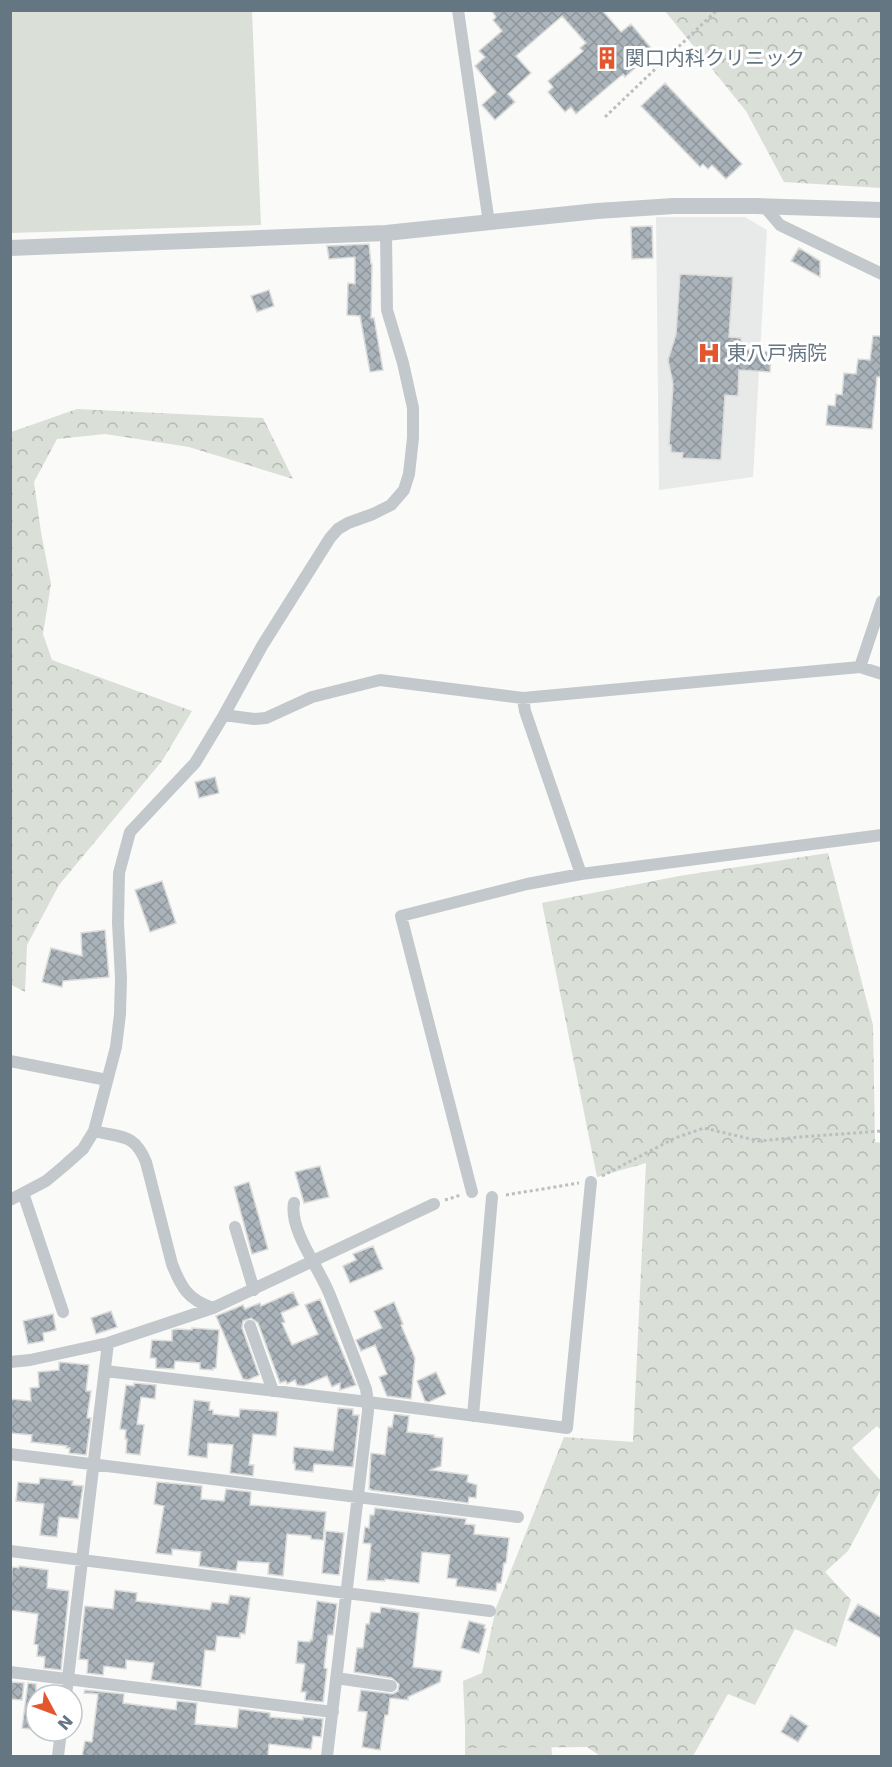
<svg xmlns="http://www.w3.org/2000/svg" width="892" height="1767" viewBox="0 0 892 1767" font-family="'DejaVu Sans','Noto Sans JP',sans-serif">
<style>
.built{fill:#e8e9e9}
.green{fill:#dadfd7}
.forest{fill:url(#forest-crowns)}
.building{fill:url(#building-cross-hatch);stroke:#dcdcda;stroke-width:1.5}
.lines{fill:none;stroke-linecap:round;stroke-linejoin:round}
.path{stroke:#bbbfc2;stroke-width:3;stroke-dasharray:3 3;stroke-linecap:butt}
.minor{stroke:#c3c8cc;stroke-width:12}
.tertiary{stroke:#c3c8cc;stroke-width:16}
.labels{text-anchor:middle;stroke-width:6;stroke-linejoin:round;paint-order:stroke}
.poi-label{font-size:20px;fill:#657683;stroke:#fff;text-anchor:start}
</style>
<defs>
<pattern id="forest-crowns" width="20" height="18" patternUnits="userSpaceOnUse" patternTransform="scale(1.5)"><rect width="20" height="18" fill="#dadfd7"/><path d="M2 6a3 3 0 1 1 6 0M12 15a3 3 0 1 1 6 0" fill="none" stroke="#b4b9b4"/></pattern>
<pattern id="building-cross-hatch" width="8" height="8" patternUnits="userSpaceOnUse" patternTransform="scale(1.5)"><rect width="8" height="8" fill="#aab3b9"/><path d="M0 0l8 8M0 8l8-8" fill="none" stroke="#8e969c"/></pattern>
</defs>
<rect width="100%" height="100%" fill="#fafaf8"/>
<path class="built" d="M656 217H745L767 230 753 477 659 490Z"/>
<path class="green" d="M10 11H252L261 225 11 233Z
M550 1728 552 1756H465V1732Z"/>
<path class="forest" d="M665 11H881V188L784 182 746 111Z
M77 409 263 418 293 479 189 447 105 434 57 439 34 482 41 532 51 584 43 634 52 660 192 711 162 761 59 885 27 945 25 992 10 984 11 432Z
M828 853 873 1025 875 1142 882 1143 881 1430 877 1426 852 1448 881 1481V1489L848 1551 825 1572 851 1600 836 1647 795 1629 755 1705 728 1694 693 1756H600L587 1747 466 1748 463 1681 482 1673 496 1608 564 1437 633 1442 646 1163 597 1177 542 903 679 876Z"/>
<path class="building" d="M491 10H602L621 32 631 24 652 49 632 65 635 68 625 77 623 74 576 114 571 107 565 112 548 92 553 87 548 81 583 51 580 48 586 43 562 16 516 56 531 73 508 94 515 102 495 120 482 105 496 92 475 66 485 57 479 51 502 31 493 20 496 17Z
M665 83 742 164 726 179 712 165 708 169 703 164 700 167 641 106Z
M652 226 653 258 632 259 631 227Z
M369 244 371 264H372L371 318H374L383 370 370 372 360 316 347 315 348 283 355 284V257L329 259 327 246Z
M799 248 820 261V277L791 261Z
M680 274 733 277 729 337 741 338V349L771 352 770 372 739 370 738 396 725 395 721 460 682 458 683 453 671 452V445H669L673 384 668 360 676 334Z
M269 290 274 306 257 312 251 296Z
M873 336H882V365L880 377H877L872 429 826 425 828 405 835 406 836 394 842 395 844 373 856 374 858 359 870 360Z
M215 777 219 793 199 798 195 782Z
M162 881 176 923 150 932 135 890Z
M105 930 109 977 63 981 62 987 42 982 51 948 82 956 81 933Z
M320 1166 329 1197 304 1203 295 1172Z
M249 1182 268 1249 252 1254 234 1187Z
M373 1246 383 1269 350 1283 343 1266 356 1260 353 1254Z
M293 1292 299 1305 281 1313 285 1322 282 1323 292 1345 318 1334 305 1305 320 1299 356 1385 340 1390V1383L332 1387 327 1376 303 1386 297 1385 295 1380 287 1384 286 1381 280 1383 258 1323 251 1318 243 1321 242 1328 259 1375 248 1380 243 1379 216 1316 243 1305 245 1309 260 1303 261 1306Z
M394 1302 403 1324 401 1325 415 1358 411 1399 387 1396 379 1377 387 1374 375 1345 361 1351 356 1340 382 1328 374 1311Z
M111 1311 117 1327 96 1334 91 1318Z
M53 1314 56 1330 43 1333 44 1341 28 1344 23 1321Z
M192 1328 219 1330 216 1368H213V1370L200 1369V1363L175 1361 174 1369 156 1368V1358H150L152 1340 172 1341V1330L177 1329 192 1330Z
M59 1362 89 1365 86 1391H91L87 1418H91L86 1455 69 1453 70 1448H66L67 1446 31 1442 32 1435 10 1433V1399L31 1401 30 1388 39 1387 38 1372 59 1370Z
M436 1372 446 1394 429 1402 425 1401 417 1381Z
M134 1383 156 1385 155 1399 141 1397 137 1424 144 1425 140 1455 126 1453 127 1439H125L126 1430 120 1429 126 1385 134 1386Z
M194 1400 210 1402 209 1410H213V1414L239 1417 240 1409 278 1412 276 1436 253 1434 249 1465H254L253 1476 230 1473 233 1445 208 1443 207 1458 188 1455Z
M338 1408 353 1409V1415H359L353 1467 314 1464 313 1472 295 1470V1463H293L294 1447 333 1451Z
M394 1414 409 1416 407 1432 434 1435V1437L443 1438 441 1466 431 1470 468 1475 467 1482 477 1485 476 1498 469 1497 468 1503 371 1490V1489H369L371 1453 385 1455 388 1427H392Z
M40 1478 73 1481 72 1485 83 1486 78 1519 59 1517 57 1537 40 1535 44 1504 16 1501 18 1482 39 1484Z
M157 1482 202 1486 201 1499 224 1501 226 1489 251 1492 250 1505 326 1512 323 1540 311 1539V1536L287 1534 283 1576 268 1574 269 1563 238 1561 236 1571 199 1566 201 1552 172 1549V1555L156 1553 164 1506 154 1504Z
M375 1508 466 1519 465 1524 475 1525 474 1534 509 1538 506 1563H504L501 1583H497L496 1591 456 1586 457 1579 447 1578 450 1555 422 1552 419 1583 385 1579V1581L367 1580 371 1544 363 1543 365 1527 369 1528 370 1515H374Z
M326 1531 344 1533 339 1575 322 1573Z
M19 1566 48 1570 47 1588 69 1591 61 1670 44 1668 45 1657 37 1656 38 1645 34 1644 38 1614 10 1610 12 1567 19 1568Z
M115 1590 137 1593 136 1601 210 1610 212 1602 228 1604 230 1595 250 1598 245 1634 240 1633V1638L217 1636 215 1651 205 1650 201 1687 151 1680 154 1663 126 1660V1669L104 1666 103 1675 87 1673 88 1660 79 1659 85 1606 113 1609Z
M317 1601 337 1604 333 1635H328L324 1668 327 1669 323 1702 305 1700 306 1692H301L305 1664 296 1663 298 1641 310 1642V1640H312Z
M858 1604 882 1618V1639L848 1620Z
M381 1607 419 1613 413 1667 442 1671 440 1682 408 1697V1700L390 1698 388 1715H385L380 1750 362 1747 367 1712 358 1711 361 1690 393 1694 398 1691 399 1684 392 1678 354 1672 357 1648H363L366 1624H369L371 1612 380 1613Z
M469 1621 485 1625 484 1628 486 1629 479 1653 461 1648Z
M10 1682 24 1683 22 1700 10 1699Z
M28 1683 36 1684V1730L22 1728Z
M85 1690 124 1694 123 1703 176 1710 177 1701 197 1703 195 1724 237 1728 239 1709 270 1713V1717L303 1720V1717L323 1719 321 1737 313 1736 311 1749 269 1744 268 1756H82L85 1741 92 1742 98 1694 84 1693Z
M791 1715 808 1726 798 1742 781 1732Z"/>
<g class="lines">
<path class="path" d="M605 117 717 10
M602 1176 675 1138 704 1128 759 1141 800 1137 882 1131
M506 1195 579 1183
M445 1200 461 1195"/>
<path class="minor" d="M458 10 489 223
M764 206 780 225 882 274
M860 667 882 601
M523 698 525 711 581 874
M224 715 254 719 266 718 312 697 380 680 523 698 860 667 882 674
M10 1061 107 1080
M94 1131C122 1138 134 1133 146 1162L172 1264C181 1287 188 1300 213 1308
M472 1192 401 916 527 884 581 874 882 835
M23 1193 63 1312
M10 1200 46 1181 64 1166 83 1149 94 1131 116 1047 120 1014 121 978 118 923 119 873 130 832 195 763 224 715 262 646 330 538 338 529 348 523 373 514 391 505 404 490 409 474 413 438V408L403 363 387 310 386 233
M294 1203C289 1230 319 1268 329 1293 342 1325 354 1357 366 1389L368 1402 567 1428 591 1182
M235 1227 254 1290
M250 1326 273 1391
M10 1362 30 1360 108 1343
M105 1371 368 1402V1411L327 1756
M473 1416 492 1197
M10 1454 518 1517
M10 1551 490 1611
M10 1672 333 1712
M336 1678 391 1686
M66 1695 108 1343 213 1308 434 1204
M58 1756 61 1731"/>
<path class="tertiary" d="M10 248 386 233 597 211 674 206H755L882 210"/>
</g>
<defs>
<g id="building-bare" transform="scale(1.8)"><path d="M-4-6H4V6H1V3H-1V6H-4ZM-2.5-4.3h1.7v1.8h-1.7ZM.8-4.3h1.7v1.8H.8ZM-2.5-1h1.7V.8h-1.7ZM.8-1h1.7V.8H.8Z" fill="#e4572e" stroke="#fff" stroke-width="2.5" paint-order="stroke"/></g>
<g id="hospital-bare" transform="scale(1.8)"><path d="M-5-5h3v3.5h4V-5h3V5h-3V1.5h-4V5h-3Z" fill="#e4572e" stroke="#fff" stroke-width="2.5" paint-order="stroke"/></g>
</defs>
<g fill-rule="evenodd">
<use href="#building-bare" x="607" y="58"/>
<use href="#hospital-bare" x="709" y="353"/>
</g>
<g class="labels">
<g class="poi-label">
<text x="625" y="65">関口内科クリニック</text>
<text x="727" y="360">東八戸病院</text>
</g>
</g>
<rect width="892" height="1767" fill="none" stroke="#657683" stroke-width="24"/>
<g transform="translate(54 1713) rotate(131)"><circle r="28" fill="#ffffff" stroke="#c1c8cd" stroke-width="1.5"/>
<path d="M0-4.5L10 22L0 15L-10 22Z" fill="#e4572e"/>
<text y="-9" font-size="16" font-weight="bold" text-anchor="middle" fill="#657683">N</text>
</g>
</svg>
